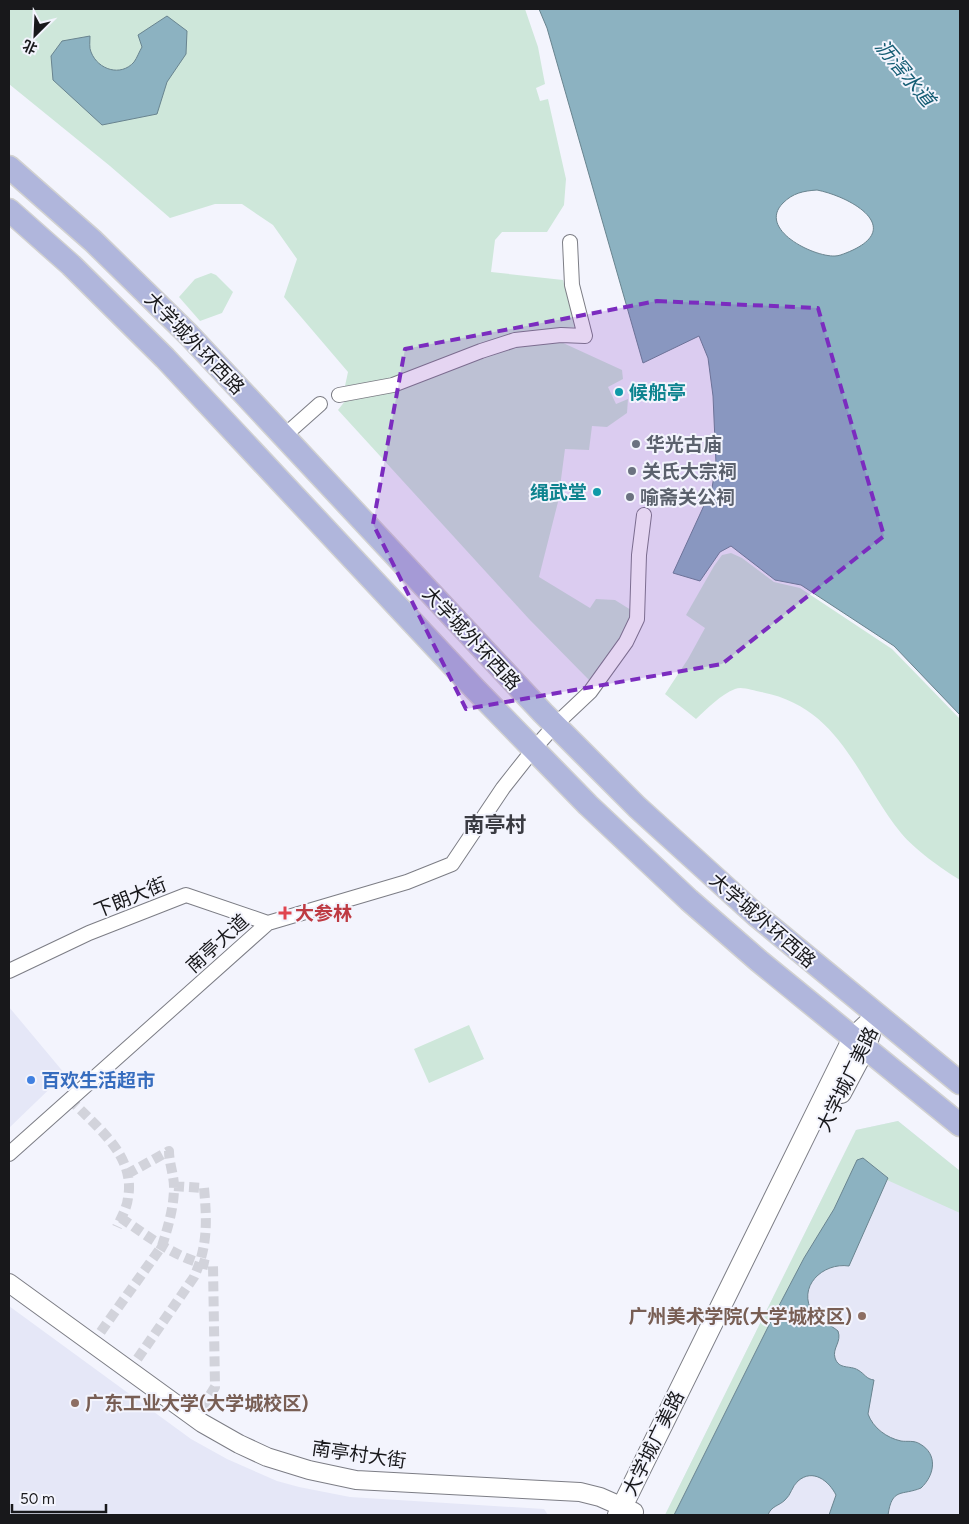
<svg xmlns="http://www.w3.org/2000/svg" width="969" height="1524" viewBox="0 0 969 1524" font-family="Figtree,'Noto Sans SC',sans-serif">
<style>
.built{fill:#e5e7f7}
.green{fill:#cee7da}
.water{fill:#8cb2c1;stroke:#69848f;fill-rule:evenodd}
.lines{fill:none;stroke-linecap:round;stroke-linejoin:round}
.pedestrian-tunnel{stroke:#d2d3db;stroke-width:10;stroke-dasharray:10 5;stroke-linecap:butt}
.minor-casing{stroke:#7c7d85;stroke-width:16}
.tertiary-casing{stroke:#7c7d85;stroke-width:20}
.secondary-casing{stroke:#7c7d85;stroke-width:22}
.primary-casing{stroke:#d1d1d1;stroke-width:25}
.minor{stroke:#fff;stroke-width:14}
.tertiary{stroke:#fff;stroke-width:18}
.secondary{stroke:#fff;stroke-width:20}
.primary{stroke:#b0b6dc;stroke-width:22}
.marked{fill:#7b2cbf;fill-opacity:0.2;stroke:#7b2cbf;stroke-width:4;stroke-dasharray:10 6;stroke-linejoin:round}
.culture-dot{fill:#0f9aa8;stroke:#f3f4fd;stroke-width:2}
.worship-dot{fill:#6b7280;stroke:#f3f4fd;stroke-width:2}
.health-dot{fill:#e0444e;stroke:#f3f4fd;stroke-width:2}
.shop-dot{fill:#3f7fe0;stroke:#f3f4fd;stroke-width:2}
.education-dot{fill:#8d6e63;stroke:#f3f4fd;stroke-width:2}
.labels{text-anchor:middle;stroke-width:4;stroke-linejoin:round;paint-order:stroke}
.street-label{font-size:19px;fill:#18181b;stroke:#f3f4fd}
.culture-label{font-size:19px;font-weight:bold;fill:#0d838f;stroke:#f3f4fd;text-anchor:start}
.worship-label{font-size:19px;font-weight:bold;fill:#5b616d;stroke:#f3f4fd;text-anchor:start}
.health-label{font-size:19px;font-weight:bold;fill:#be3a42;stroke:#f3f4fd;text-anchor:start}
.shop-label{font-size:19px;font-weight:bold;fill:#366cbe;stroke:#f3f4fd;text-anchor:start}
.education-label{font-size:19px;font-weight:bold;fill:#785e54;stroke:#f3f4fd;text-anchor:end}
.water-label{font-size:20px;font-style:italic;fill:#155d74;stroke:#f3f4fd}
.quarter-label{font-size:21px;font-weight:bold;fill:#3a3b42;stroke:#f3f4fd}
</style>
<rect width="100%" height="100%" fill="#f3f4fd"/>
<path class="built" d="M9 1007 65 1074 9 1128Z
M898 1121 960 1171V1515H665L856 1130Z
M9 1306 191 1439 227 1459 277 1481 299 1487 350 1497 544 1509 548 1515H9Z"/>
<path class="green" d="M9 9H525L538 47 545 84 536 88 540 101 548 99 566 179 564 205 547 232H502L495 240 491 272 563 280 575 327 514 333 393 379 345 386 348 372 284 297 297 259 273 225 242 204H215L170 218 110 166 9 84Z
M211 273 216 275 233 292 222 313 200 321 179 297 195 279Z
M561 342 622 370 623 379 608 387 616 404 628 399 627 413 607 427 592 426 589 450 565 449 558 502 539 577 590 608 596 599 615 600 631 610C632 633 603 662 589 680L529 619 338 410 345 401 393 391 515 345Z
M731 553 742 558 774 582 800 588 892 649 960 719V880C942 869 914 849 901 833 857 779 841 707 761 692 754 691 742 686 735 689 720 695 708 708 696 719L665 694 688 659 705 628 686 615 714 566 722 555Z
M469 1025 484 1059 429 1083 414 1049Z
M898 1121 960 1171V1213L887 1180 888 1178 863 1158 857 1160 834 1209 804 1258 772 1319 674 1515H665L856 1130Z"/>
<path class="water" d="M539 9H960V715L894 646 801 585 775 580 731 546 720 552 700 581 673 573 712 488 716 464 713 396 708 358 699 336 643 363 547 28ZM817 190C852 197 907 229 846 253 843 254 839 256 835 256 813 257 757 229 783 203 793 193 803 191 817 190Z
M167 16 187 31 186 54 167 82 157 114 102 125 53 80 51 56 62 41 90 36C90 41 89 48 91 52 98 70 121 77 134 62 137 58 139 52 142 47L138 35Z
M863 1158 888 1178 887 1180 849 1266C823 1262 796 1287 813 1313 819 1322 830 1324 838 1331 842 1342 832 1348 835 1358 839 1370 850 1365 858 1370 865 1374 866 1379 874 1380L868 1414C873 1428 887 1438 901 1441 907 1442 914 1440 920 1444 938 1454 935 1475 921 1488 902 1496 892 1487 888 1515H829L836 1495C829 1481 813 1468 798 1481 792 1486 791 1495 785 1500 779 1506 771 1506 768 1515H674L772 1319 804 1258 834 1209 857 1160Z"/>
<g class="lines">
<path class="pedestrian-tunnel" d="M70 1099C96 1127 136 1155 128 1198 127 1208 121 1218 117 1227
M121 1218C149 1237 178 1260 213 1266L215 1387 195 1419
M92 1344 162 1246C168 1227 174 1207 174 1187 174 1175 169 1163 169 1151L129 1173
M129 1371 194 1277C208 1246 207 1221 204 1188L174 1186"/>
<g class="minor-casing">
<path id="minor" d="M339 395 393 385 481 351 515 340 561 335 585 336 572 285 570 242
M284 436 320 404
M9 971 89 933 186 895 268 923
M9 1154 268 923 407 882 452 864 503 788 533 750 555 725 590 692 626 642 637 619 639 555 644 515"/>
</g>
<g class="tertiary-casing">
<path id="tertiary" d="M9 1283 202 1423 239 1444 267 1457 309 1470 356 1480 580 1492 600 1497 634 1512"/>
</g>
<g class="secondary-casing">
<path id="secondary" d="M841 1093 865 1048 870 1034
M618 1515 853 1038 877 1015"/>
</g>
<g class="primary-casing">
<path id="primary" d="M9 167 93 241 189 335 543 713 637 807 756 915 960 1083
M9 210 71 265 165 358 475 689 588 805 689 900 759 961 960 1125"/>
</g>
<use href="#minor" class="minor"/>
<use href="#tertiary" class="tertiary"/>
<use href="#secondary" class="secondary"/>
<use href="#primary" class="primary"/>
</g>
<path class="marked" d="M657 301 818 308 884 536 722 664 466 709 373 524 405 349Z"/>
<g class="culture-dot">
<circle cx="619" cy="392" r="5"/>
<circle cx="597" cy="492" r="5"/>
</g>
<g class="worship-dot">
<circle cx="636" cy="444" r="5"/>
<circle cx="632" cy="471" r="5"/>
<circle cx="630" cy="497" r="5"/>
</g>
<path class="health-dot" d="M282.5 905.5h5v5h5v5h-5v5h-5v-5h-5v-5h5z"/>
<circle class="shop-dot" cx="31" cy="1080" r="5"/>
<g class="education-dot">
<circle cx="862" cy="1316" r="5"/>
<circle cx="75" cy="1403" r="5"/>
</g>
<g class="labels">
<g class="street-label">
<text transform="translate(195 343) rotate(46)" y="7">大学城外环西路</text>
<text transform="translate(472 638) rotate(47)" y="7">大学城外环西路</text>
<text transform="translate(130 897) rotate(-22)" y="7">下朗大街</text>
<text transform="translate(763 920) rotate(41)" y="7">大学城外环西路</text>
<text transform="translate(217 943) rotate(-42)" y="7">南亭大道</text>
<text transform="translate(847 1079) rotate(-64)" y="7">大学城广美路</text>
<text transform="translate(653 1443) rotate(-64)" y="7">大学城广美路</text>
<text transform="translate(359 1454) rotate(8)" y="7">南亭村大街</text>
</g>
<g class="culture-label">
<text x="629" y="399">候船亭</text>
<text x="587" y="499" text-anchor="end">绳武堂</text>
</g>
<g class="worship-label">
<text x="646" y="451">华光古庙</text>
<text x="642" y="478">关氏大宗祠</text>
<text x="640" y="504">喻斋关公祠</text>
</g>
<g class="health-label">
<text x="295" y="920">大参林</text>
</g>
<g class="shop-label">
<text x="41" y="1087">百欢生活超市</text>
</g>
<g class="education-label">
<text x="852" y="1323">广州美术学院(大学城校区)</text>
<text x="85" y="1410" text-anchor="start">广东工业大学(大学城校区)</text>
</g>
<g class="water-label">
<text transform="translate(905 73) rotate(50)" y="7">沥滘水道</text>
</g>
<g class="quarter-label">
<text x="495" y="832">南亭村</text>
</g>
</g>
<rect width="969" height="1524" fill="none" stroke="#18181b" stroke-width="20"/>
<g transform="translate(35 35) rotate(204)" stroke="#f3f4fd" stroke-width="4" paint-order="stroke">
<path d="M0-4L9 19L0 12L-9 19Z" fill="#18181b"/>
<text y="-8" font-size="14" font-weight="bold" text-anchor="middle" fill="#18181b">北</text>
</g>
<path d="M12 1504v8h94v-8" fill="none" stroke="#18181b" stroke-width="2.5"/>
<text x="20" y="1504" font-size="15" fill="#18181b" stroke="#f3f4fd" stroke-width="4" paint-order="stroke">50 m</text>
</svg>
